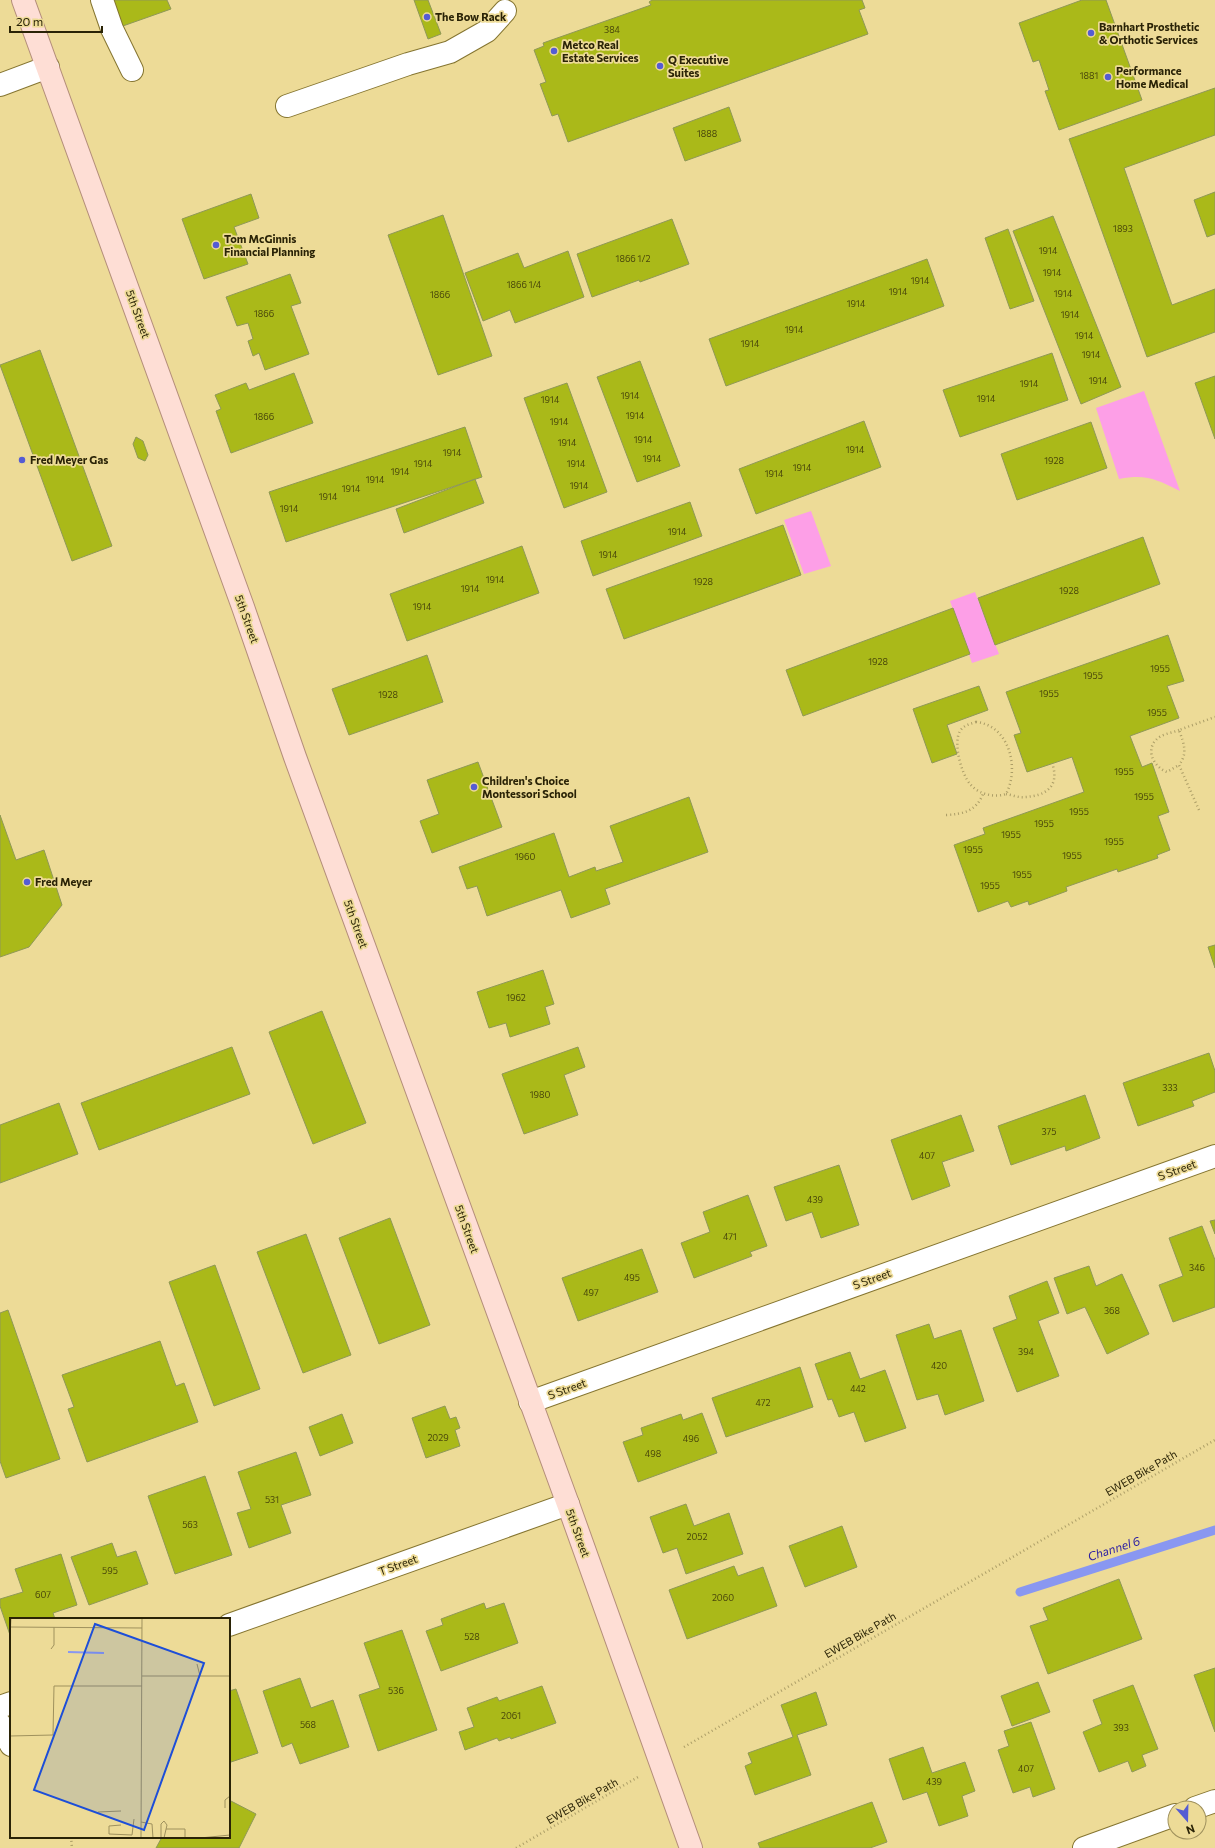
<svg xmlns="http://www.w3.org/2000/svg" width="1215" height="1848" viewBox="0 0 1215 1848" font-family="Commissioner,sans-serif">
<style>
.green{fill:#fd9fe7}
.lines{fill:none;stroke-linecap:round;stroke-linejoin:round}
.stream{stroke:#8997f1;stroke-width:9}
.building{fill:#aab919;stroke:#8f9857}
.minor-casing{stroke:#857531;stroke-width:24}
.major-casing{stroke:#b48e7a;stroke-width:24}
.path{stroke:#ac9e67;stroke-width:2.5;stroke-dasharray:1 3;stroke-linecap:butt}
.minor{stroke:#fff;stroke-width:22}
.major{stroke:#feded5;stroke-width:22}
.poi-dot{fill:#555cd3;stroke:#eddb97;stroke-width:1.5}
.labels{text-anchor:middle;stroke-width:3.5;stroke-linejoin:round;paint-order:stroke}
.number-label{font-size:9px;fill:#4a480b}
.poi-label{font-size:11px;font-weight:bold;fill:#2a2306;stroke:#eddb97;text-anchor:start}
.street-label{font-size:11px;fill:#2a2306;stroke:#eddb97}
.water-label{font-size:12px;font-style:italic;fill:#2e20a3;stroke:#eddb97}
.inset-river{fill:none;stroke:#8997f1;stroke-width:2}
.inset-road{fill:none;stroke:#9f915d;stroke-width:1}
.view{fill:#1d4ed8;fill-opacity:0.15;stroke:#1d4ed8;stroke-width:2}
.inset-edge{fill:none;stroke:#2a2306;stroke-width:2}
</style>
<rect width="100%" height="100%" fill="#eddb97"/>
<path class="green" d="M1144 391 1180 491C1155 479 1147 474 1119 479L1096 408Z
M811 511 831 566 804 574 784 520Z
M975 592 999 654 972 663 950 601Z"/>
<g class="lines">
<path class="stream" d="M1020 1592 1215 1530"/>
</g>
<path class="building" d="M110 0H167L171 9 120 27Z
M414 0H428L441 34 428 39Z
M652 0H862L865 8 859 10 868 34 568 142 558 114 552 116 540 84 546 82 534 50 544 46 543 43 651 5 649 2Z
M1082 0H1106L1142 100 1059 130 1045 91 1049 90 1039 60 1033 62 1019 23Z
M1215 88V135L1124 168 1172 305 1215 289V332L1147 357 1069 139Z
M729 107 741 141 685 161 673 128Z
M1215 192V234L1207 237 1194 200Z
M251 194 259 218 234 227 248 264 204 279 182 219Z
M443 215 492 356 438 375 388 235Z
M1053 216 1121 387 1081 404 1013 231Z
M672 219 689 264 640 282 639 280 592 297 577 254Z
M1008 229 1034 301 1010 309 985 238Z
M568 251 584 297 515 323 510 310 483 321 465 273 518 253 524 268Z
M927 259 944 306 726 386 709 339Z
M290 274 301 303 291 306 309 354 265 370 259 353 253 356 248 341 253 339 248 323 237 326 226 297Z
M40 350 112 546 72 561 0 365Z
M1052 353 1068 400 960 437 943 390Z
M640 361 680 466 637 482 597 377Z
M294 373 313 423 231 453 216 411 221 409 215 395 246 383 249 390Z
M1215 376V439L1195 383Z
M567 383 607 492 564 508 524 398Z
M864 421 881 467 756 514 739 469Z
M1091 422 1107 468 1017 500 1001 454Z
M465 427 482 477 286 542 269 492Z
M136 437 143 441 148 455 145 461 138 458 133 444Z
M475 479 484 503 404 533 396 509Z
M690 502 702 536 593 576 581 541Z
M783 525 801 575 624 639 606 589Z
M1143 537 1160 584 995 645 978 598Z
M522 546 539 593 407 641 390 594Z
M953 608 970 654 803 716 786 670Z
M1168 635 1184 681 1167 686 1179 718 1130 736 1142 767 1152 763 1169 812 1158 816 1170 850 1157 855 1158 858 1118 872 1117 869 1066 887 1067 891 1029 905 1028 901 1011 907 1008 901 978 912 954 845 985 834 983 828 1084 792 1072 757 1027 772 1014 735 1021 733 1006 692Z
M427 655 443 702 349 735 332 689Z
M979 686 988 710 947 725 957 754 932 763 913 709Z
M478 762 502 827 432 853 420 821 439 814 427 780Z
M689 797 708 852 605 889 610 904 571 918 561 890 487 916 477 886 467 889 459 867 554 833 569 877 595 867 596 871 623 862 610 826Z
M0 815 16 860 44 850 62 905 29 947 0 957Z
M1215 945V968L1208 947Z
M543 970 554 1004 545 1007 550 1024 510 1037 506 1023 489 1028 477 992Z
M322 1011 366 1123 313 1144 269 1032Z
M232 1047 250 1094 99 1150 81 1103Z
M578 1047 585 1067 564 1075 578 1115 524 1134 502 1074Z
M1209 1053 1215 1071V1092L1192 1101 1194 1106 1138 1126 1123 1083Z
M1085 1095 1100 1138 1066 1151 1065 1146 1011 1165 998 1126Z
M59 1103 78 1154 0 1183V1125Z
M961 1115 974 1151 942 1162 950 1186 912 1200 891 1140Z
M839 1165 859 1225 821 1238 812 1212 786 1221 774 1187Z
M748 1195 767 1246 750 1252 752 1256 694 1278 681 1243 710 1232 703 1212Z
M390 1218 430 1325 379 1344 339 1238Z
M1215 1220V1234L1210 1221Z
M1202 1226 1215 1260V1307L1173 1322 1159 1285 1183 1276 1169 1238Z
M306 1234 351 1355 303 1373 257 1252Z
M642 1249 658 1292 578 1321 562 1278Z
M215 1265 260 1389 214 1406 169 1282Z
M1089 1266 1096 1286 1122 1274 1149 1334 1107 1354 1085 1307 1067 1314 1054 1278Z
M1047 1281 1059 1313 1038 1321 1059 1376 1017 1392 993 1328 1017 1319 1009 1296Z
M8 1310 60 1459 6 1478 0 1461V1313Z
M929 1324 934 1339 961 1330 984 1401 945 1415 938 1394 917 1400 896 1335Z
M160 1341 176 1386 184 1383 198 1422 87 1462 68 1409 74 1407 62 1375Z
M850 1352 860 1379 885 1370 906 1428 865 1442 854 1412 839 1417 832 1399 828 1400 815 1364Z
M800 1367 813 1407 726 1437 712 1398Z
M445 1406 450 1419 456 1417 460 1428 455 1430 460 1446 426 1458 412 1418Z
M702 1413 717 1453 638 1482 623 1442 643 1435 641 1428 681 1414 683 1420Z
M342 1414 353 1443 320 1456 309 1427Z
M296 1452 311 1495 281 1505 291 1533 249 1548 237 1513 251 1509 238 1472Z
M205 1476 232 1555 175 1574 148 1496Z
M686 1504 694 1526 729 1513 743 1554 686 1574 677 1548 663 1553 650 1517Z
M842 1526 857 1567 805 1587 789 1546Z
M112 1543 117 1557 136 1551 148 1584 89 1605 71 1557Z
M61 1554 77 1605 53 1613 55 1619H11L10 1635 0 1606V1599L23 1592 15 1569Z
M734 1566 738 1576 763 1567 777 1606 687 1639 669 1590Z
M1119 1579 1142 1639 1048 1674 1030 1626 1048 1620 1043 1608Z
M484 1603 486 1609 504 1603 518 1643 441 1671 426 1631 443 1625 441 1619Z
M402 1630 437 1730 378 1751 359 1695 380 1688 364 1643Z
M1215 1668V1732L1194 1675Z
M300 1678 311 1708 333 1700 349 1747 300 1764 292 1743 282 1747 263 1691Z
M1038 1682 1050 1712 1012 1726 1001 1696Z
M1133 1685 1158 1749 1142 1755 1146 1766 1132 1772 1128 1761 1099 1772 1083 1732 1102 1724 1093 1700Z
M542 1686 556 1723 511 1739 510 1737 499 1741 497 1738 465 1750 459 1732 474 1727 467 1708 497 1697 499 1701Z
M236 1689 258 1753 231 1762 229 1758V1691Z
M816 1692 827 1725 797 1735 811 1775 755 1795 745 1766 752 1763 748 1753 793 1737 781 1705Z
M1031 1722 1055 1789 1033 1797 1030 1787 1013 1793 998 1750 1009 1746 1004 1731Z
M923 1747 932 1773 965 1762 975 1791 962 1796 968 1816 939 1826 927 1792 903 1800 889 1759Z
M229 1800 256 1814 239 1848H156L162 1837H229Z
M872 1802 887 1842 870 1848H760L758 1843Z"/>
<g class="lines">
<g class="minor-casing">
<path id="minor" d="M102 0 112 29 132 70
M0 85 48 67
M287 106 408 64 450 52 487 31 505 11
M530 1402 1215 1156
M229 1625 568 1504
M0 1707 11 1703
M0 1724 11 1745
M1195 1808 1215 1801
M1084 1848 1175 1815"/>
</g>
<g class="major-casing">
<path id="major" d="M23 0 243 607 295 757 568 1504 691 1848"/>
</g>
<path class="path" d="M976 722C1009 725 1020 768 1006 794 994 798 978 794 970 784 961 773 953 743 960 731 964 725 970 724 976 722Z
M1179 730C1172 733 1161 734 1156 740 1145 751 1155 768 1167 772L1179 765
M1006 794C1012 795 1019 798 1025 797 1045 796 1059 787 1053 766
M1199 810 1179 765C1188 753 1184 744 1179 730L1215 717
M946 815C964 814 976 811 983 794
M684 1747 1215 1440
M71 1837 72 1848
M516 1848 638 1777"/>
<use href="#minor" class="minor"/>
<use href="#major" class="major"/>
</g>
<g class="poi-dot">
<circle cx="427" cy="17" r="4"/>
<circle cx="1091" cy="33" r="4"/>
<circle cx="554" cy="51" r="4"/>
<circle cx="660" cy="66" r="4"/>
<circle cx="1108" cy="77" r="4"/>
<circle cx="216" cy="245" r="4"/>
<circle cx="22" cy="460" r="4"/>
<circle cx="474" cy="787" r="4"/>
<circle cx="27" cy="882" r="4"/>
</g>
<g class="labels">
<g class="number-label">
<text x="612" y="33">384</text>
<text x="1089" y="79">1881</text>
<text x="707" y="137">1888</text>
<text x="1123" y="232">1893</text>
<text x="1048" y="254">1914</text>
<text x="633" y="262">1866 1/2</text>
<text x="1052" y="276">1914</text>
<text x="920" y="284">1914</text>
<text x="524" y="288">1866 1/4</text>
<text x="898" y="295">1914</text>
<text x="1063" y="297">1914</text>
<text x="440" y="298">1866</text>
<text x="856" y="307">1914</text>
<text x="264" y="317">1866</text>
<text x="1070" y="318">1914</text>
<text x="794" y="333">1914</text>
<text x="1084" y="339">1914</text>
<text x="750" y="347">1914</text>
<text x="1091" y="358">1914</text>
<text x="1098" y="384">1914</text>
<text x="1029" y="387">1914</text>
<text x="630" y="399">1914</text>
<text x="986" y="402">1914</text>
<text x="550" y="403">1914</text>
<text x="635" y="419">1914</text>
<text x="264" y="420">1866</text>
<text x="559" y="425">1914</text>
<text x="643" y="443">1914</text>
<text x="567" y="446">1914</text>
<text x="855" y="453">1914</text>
<text x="452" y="456">1914</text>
<text x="652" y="462">1914</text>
<text x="1054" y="464">1928</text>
<text x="423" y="467">1914</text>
<text x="576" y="467">1914</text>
<text x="802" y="471">1914</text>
<text x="400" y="475">1914</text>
<text x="774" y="477">1914</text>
<text x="375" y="483">1914</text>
<text x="579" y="489">1914</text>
<text x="351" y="492">1914</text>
<text x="328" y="500">1914</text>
<text x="289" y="512">1914</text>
<text x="677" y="535">1914</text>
<text x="608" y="558">1914</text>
<text x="495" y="583">1914</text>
<text x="703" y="585">1928</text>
<text x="470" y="592">1914</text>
<text x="1069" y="594">1928</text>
<text x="422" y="610">1914</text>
<text x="878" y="665">1928</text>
<text x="1160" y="672">1955</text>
<text x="1093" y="679">1955</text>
<text x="1049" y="697">1955</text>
<text x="388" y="698">1928</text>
<text x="1157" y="716">1955</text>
<text x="1124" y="775">1955</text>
<text x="1144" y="800">1955</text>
<text x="1079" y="815">1955</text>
<text x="1044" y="827">1955</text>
<text x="1011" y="838">1955</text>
<text x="1114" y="845">1955</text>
<text x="973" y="853">1955</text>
<text x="1072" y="859">1955</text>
<text x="525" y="860">1960</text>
<text x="1022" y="878">1955</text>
<text x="990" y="889">1955</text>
<text x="516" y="1001">1962</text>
<text x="1170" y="1091">333</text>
<text x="540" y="1098">1980</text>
<text x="1049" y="1135">375</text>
<text x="927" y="1159">407</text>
<text x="815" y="1203">439</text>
<text x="730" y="1240">471</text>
<text x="1197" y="1271">346</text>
<text x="632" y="1281">495</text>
<text x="591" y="1296">497</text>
<text x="1112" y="1314">368</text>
<text x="1026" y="1355">394</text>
<text x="939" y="1369">420</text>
<text x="858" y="1392">442</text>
<text x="763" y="1406">472</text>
<text x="438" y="1441">2029</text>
<text x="691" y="1442">496</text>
<text x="653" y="1457">498</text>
<text x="272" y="1503">531</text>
<text x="190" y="1528">563</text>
<text x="697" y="1540">2052</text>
<text x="110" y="1574">595</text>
<text x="43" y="1598">607</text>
<text x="723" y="1601">2060</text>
<text x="472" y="1640">528</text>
<text x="396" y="1694">536</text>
<text x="511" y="1719">2061</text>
<text x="308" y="1728">568</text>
<text x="1121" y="1731">393</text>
<text x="1026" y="1772">407</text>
<text x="934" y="1785">439</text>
</g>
<g class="poi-label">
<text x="435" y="21">The Bow Rack</text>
<text x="1099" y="31">Barnhart Prosthetic<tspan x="1099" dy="13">&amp; Orthotic Services</tspan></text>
<text x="562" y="49">Metco Real<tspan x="562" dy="13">Estate Services</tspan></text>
<text x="668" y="64">Q Executive<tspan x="668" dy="13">Suites</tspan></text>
<text x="1116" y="75">Performance<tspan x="1116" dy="13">Home Medical</tspan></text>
<text x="224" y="243">Tom McGinnis<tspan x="224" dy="13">Financial Planning</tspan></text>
<text x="30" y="464">Fred Meyer Gas</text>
<text x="482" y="785">Children's Choice<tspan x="482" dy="13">Montessori School</tspan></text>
<text x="35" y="886">Fred Meyer</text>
</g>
<g class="street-label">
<text transform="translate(138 314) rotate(70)" y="4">5th Street</text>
<text transform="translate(247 619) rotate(70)" y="4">5th Street</text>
<text transform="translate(356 924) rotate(70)" y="4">5th Street</text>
<text transform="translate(1177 1170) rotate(-20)" y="4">S Street</text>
<text transform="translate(467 1229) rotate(70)" y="4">5th Street</text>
<text transform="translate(872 1279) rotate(-20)" y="4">S Street</text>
<text transform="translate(567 1389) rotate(-20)" y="4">S Street</text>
<text transform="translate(1141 1473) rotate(-30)" y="4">EWEB Bike Path</text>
<text transform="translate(578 1533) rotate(70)" y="4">5th Street</text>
<text transform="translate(398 1565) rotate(-20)" y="4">T Street</text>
<text transform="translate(860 1635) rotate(-30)" y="4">EWEB Bike Path</text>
<text transform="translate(582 1801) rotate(-30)" y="4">EWEB Bike Path</text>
</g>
<g class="water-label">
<text transform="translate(1114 1549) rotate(-18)" y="4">Channel 6</text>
</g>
</g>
<g transform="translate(10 1618)">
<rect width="220" height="220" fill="#eddb97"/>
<path class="inset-river" d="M58 34 94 35"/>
<path class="inset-road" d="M0 9 132 10M0 18 1 0M41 31 44 27V9M187 46 190 58M132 58H220M0 118 43 117 44 68H132M215 190V182L220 178M88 194 111 193M131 204 142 206 143 220M111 207 99 208V216L122 217 124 201M156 211H175V220M131 220 132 0M151 220V206L154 203 157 207 154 220M190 220 220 217"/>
<path class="view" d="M85 6 194 45 134 212 24 172Z"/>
<rect width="220" height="220" class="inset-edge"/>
</g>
<g transform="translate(1187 1820) rotate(160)"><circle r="19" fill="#eddb97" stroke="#9f915d"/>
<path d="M0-3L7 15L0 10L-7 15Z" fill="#555cd3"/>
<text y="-6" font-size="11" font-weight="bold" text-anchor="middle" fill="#2a2306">N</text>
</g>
<path d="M10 26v6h92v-6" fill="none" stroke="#2a2306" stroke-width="2"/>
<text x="16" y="26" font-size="12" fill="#2a2306" stroke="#eddb97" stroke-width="3" paint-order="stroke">20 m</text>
</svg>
